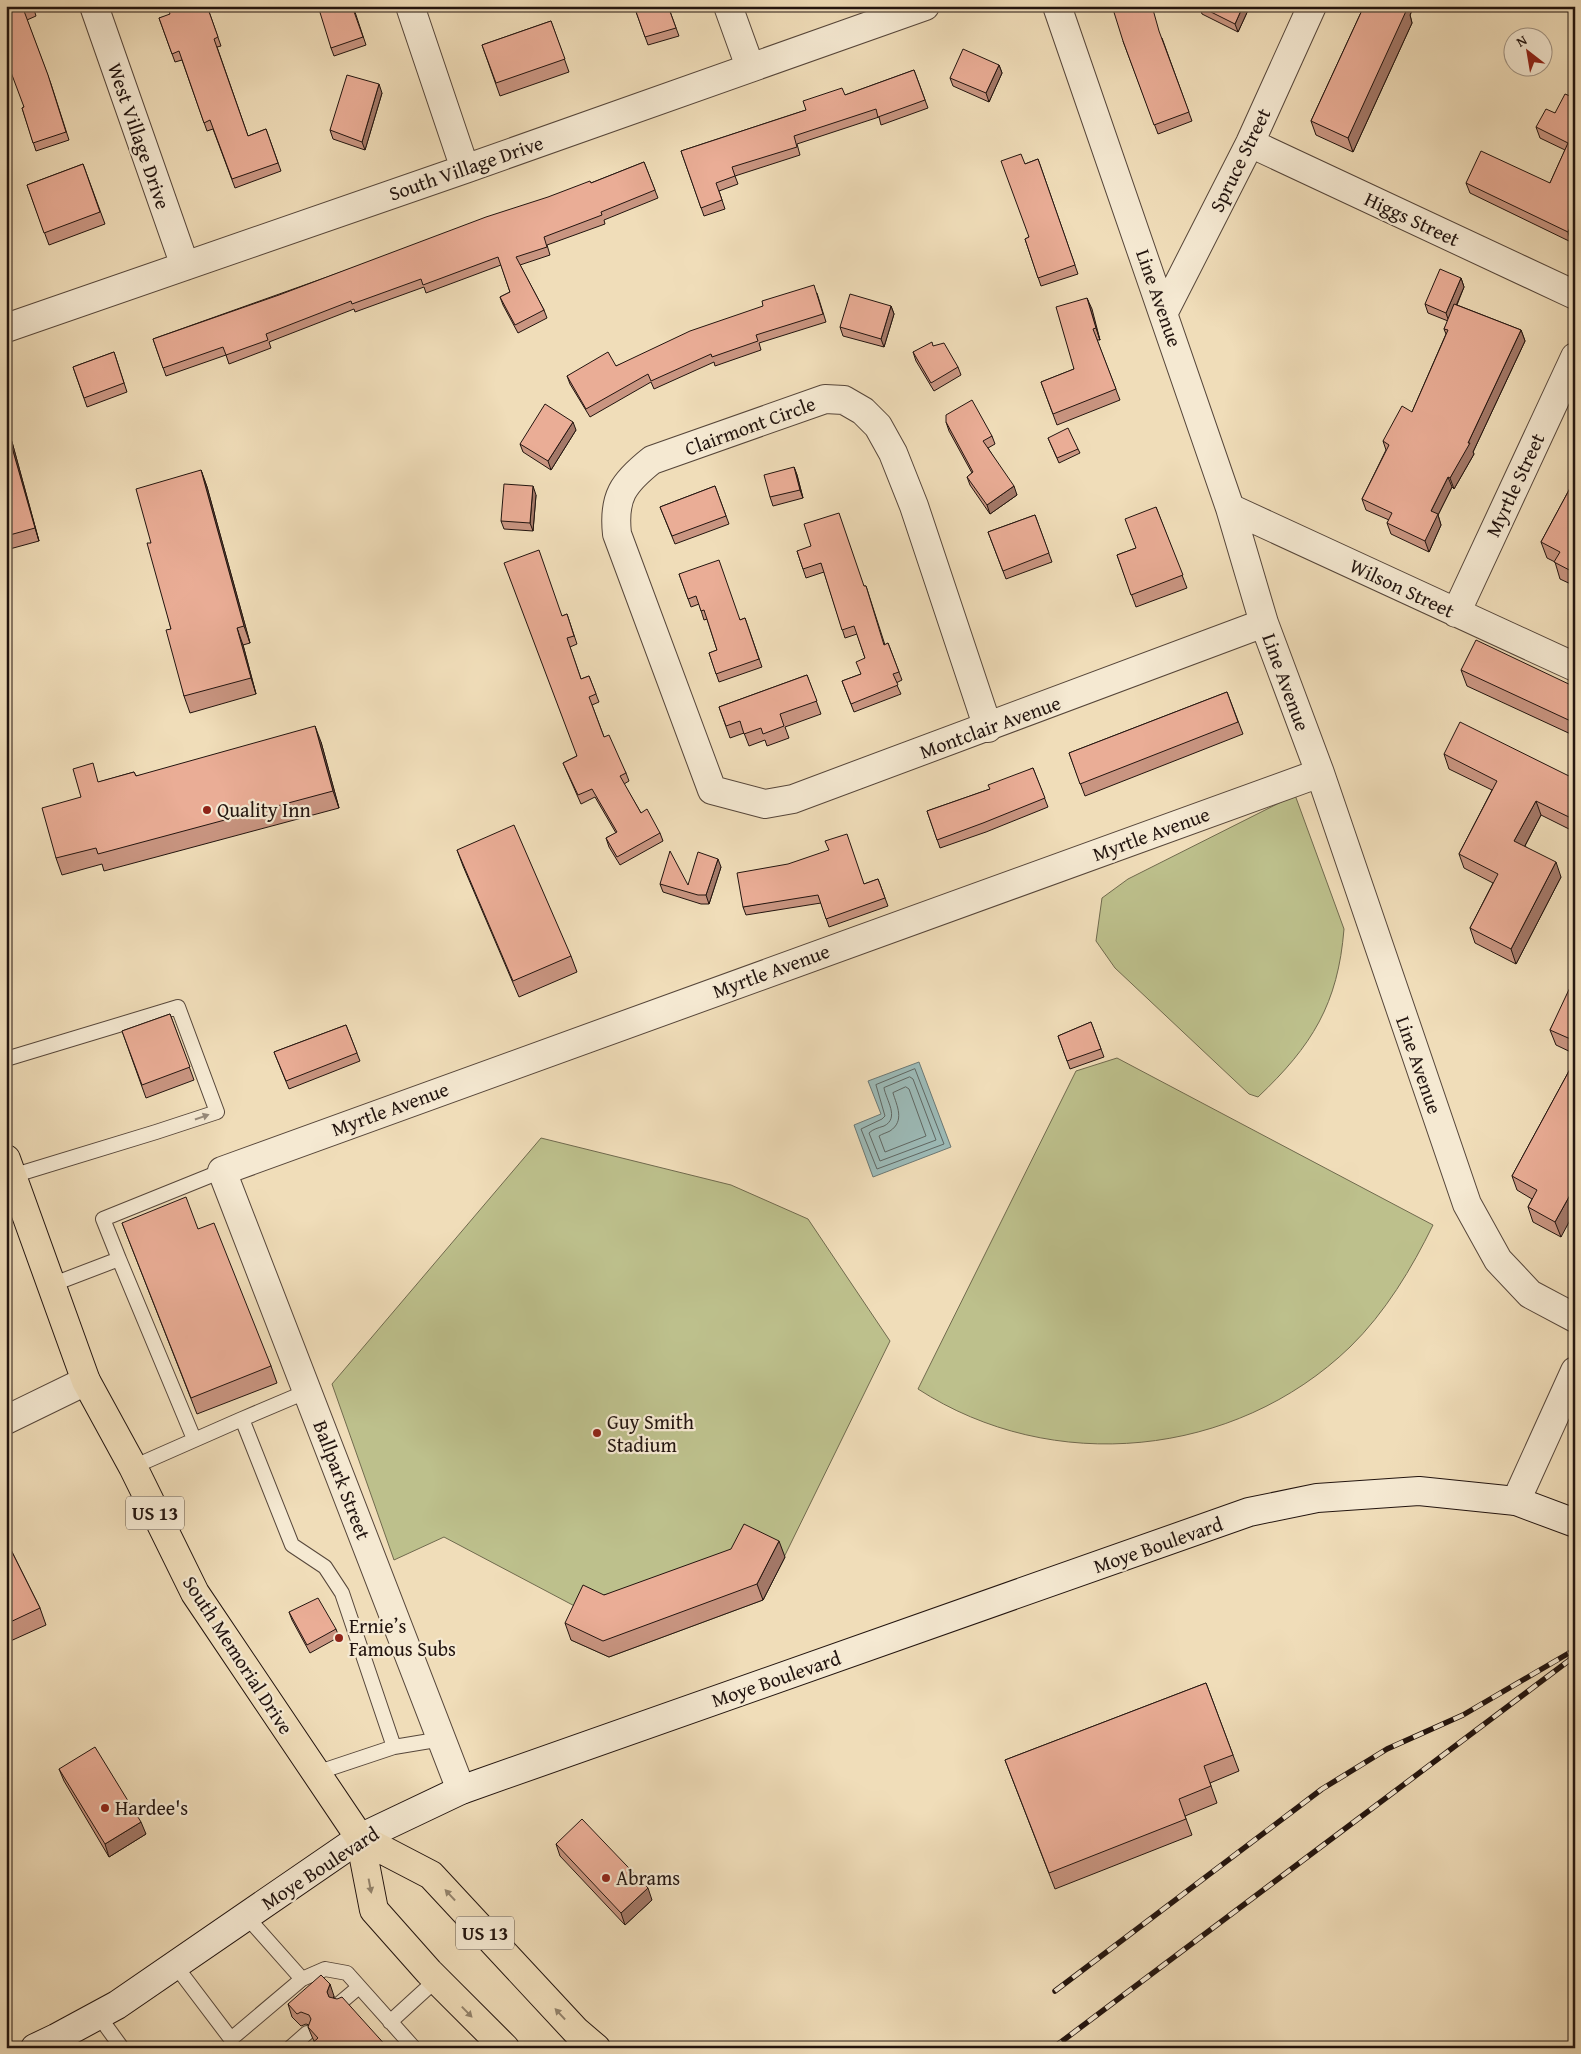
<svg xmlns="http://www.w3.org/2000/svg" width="1581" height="2054" viewBox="0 0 1581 2054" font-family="'Gentium Book Plus',serif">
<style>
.green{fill:#bdc08c;stroke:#706a4e}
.water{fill:#9cbab7;stroke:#6b7874}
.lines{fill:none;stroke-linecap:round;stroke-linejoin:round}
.shore{stroke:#5f6763;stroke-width:1}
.service-casing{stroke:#56463a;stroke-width:16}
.minor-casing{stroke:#56463a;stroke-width:30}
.secondary-casing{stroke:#22140f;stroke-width:30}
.primary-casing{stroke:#22140f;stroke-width:30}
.service{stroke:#f5e9d2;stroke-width:14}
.minor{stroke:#f5e9d2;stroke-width:28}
.secondary{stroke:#f5e9d2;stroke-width:28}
.primary{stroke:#f0ddb9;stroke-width:28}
.rail-casing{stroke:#22140f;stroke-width:5.5}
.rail{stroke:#f5e9d2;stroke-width:4;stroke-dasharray:11;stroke-linecap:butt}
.wall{fill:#c99581;stroke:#22140f}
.shaded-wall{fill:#a47969;stroke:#22140f}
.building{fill:#eaad96;stroke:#22140f}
.oneway{fill:#96897a}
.oneway2{fill:#93836c}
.poi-dot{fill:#8f2418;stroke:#f5e9d2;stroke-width:2}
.labels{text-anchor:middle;stroke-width:4.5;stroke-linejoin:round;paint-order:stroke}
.shield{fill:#f5e9d2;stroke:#61544a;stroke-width:1}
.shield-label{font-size:19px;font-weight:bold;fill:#22140f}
.street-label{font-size:20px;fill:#22140f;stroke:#f5e9d2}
.poi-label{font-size:20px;fill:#22140f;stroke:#f5e9d2;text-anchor:start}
</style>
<rect width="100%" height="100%" fill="#f0ddb9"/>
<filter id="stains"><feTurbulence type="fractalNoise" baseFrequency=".004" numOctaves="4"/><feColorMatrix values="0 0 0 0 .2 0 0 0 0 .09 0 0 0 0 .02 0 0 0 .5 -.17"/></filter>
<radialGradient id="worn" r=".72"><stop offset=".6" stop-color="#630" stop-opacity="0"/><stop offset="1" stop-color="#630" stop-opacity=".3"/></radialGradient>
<path class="green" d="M1295 795 1344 929C1338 1004 1312 1046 1258 1097L1249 1094 1115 968 1096 941 1102 898 1128 879Z
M1117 1058 1433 1225C1412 1268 1385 1313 1350 1347 1235 1458 1052 1476 918 1389L1076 1071Z
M541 1138 731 1185 808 1219 890 1341 763 1600 609 1657 571 1640 584 1611 444 1537 394 1560 332 1384Z"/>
<path class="water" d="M919 1062 951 1147 873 1177 854 1125 881 1114 868 1081Z"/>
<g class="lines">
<path class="shore" d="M915 1069 944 1144 877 1169 861 1129 882 1119 885 1116 876 1085Z
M910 1077 913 1079 936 1140 880 1161 869 1133C873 1129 878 1128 884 1126 900 1118 886 1100 884 1088Z
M906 1087 909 1089 926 1136 885 1152 879 1136C882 1134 886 1133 890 1131 905 1121 897 1106 893 1093Z"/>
<g class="service-casing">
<path id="service" d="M6 1059 178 1007 217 1112 156 1132 12 1176
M119 1259 194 1439
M51 1285 119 1259 103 1219 222 1171
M242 1419 308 1391
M133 1467 242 1419 292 1545 325 1567 342 1593 394 1747 316 1773
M394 1747 442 1739
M175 1965 231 2039 302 1979 246 1916
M302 1979 325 1969 347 1973 414 2048
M340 2003 359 1987
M98 2015 122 2048
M390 2022 436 1980
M290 2048 307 2033"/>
</g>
<g class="minor-casing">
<path id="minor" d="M94 6 185 266
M410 6 465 169
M728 6 750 67
M1057 6 1230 508 1264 623 1320 773 1467 1204 1498 1260 1530 1294 1575 1318
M1250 143 1575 295
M1164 312 1250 143 1312 6
M6 328 465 169 925 6
M1230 508 1575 667
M1456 613 1575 357
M988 728 914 506 893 453 878 426 863 411 844 400 825 399 652 460C623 483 613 497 617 534L712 790 765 804 793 799 1264 623
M6 1420 86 1381
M1516 1501 1575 1371
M461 1790 222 1171 1320 773"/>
</g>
<g class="secondary-casing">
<path id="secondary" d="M35 2048 56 2038 117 2005 360 1838 461 1790 1249 1512 1317 1498 1419 1491 1516 1501 1575 1523"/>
</g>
<g class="primary-casing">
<path id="primary" d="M6 1159 86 1381 133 1467 195 1593 360 1838 374 1910 429 1972 505 2048
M360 1838 431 1875 576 2031 596 2048"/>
</g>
<use href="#service" class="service"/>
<use href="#minor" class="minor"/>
<use href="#secondary" class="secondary"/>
<use href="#primary" class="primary"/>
<g class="rail-casing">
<path id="rail" d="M1055 1991 1322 1789 1387 1749 1463 1715 1569 1653
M1053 2048 1575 1656"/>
</g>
<use href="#rail" class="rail"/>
</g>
<path class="wall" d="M6 6H33L36 16 27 20 51 84 69 140 36 151 22 108 24 107Z
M207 6 221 46 217 47 248 136 266 129 281 171 235 188 213 129 207 131 182 60 175 62 159 18Z
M353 6 366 45 334 56 331 48Z
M634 6H668L679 36 648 45Z
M1199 6H1250L1238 32 1202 14Z
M1364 6H1414L1410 15 1412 23 1353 152 1316 135 1311 121Z
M551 21 569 72 500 96 482 45Z
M1162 38 1192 121 1158 134 1123 41Z
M999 65 1002 73 989 102 953 86 950 78Z
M914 70 928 108 881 125 879 117 797 144 800 155 735 176 738 184 719 191 725 209 704 216 681 151 806 110 845 95Z
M382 93 365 150 333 139 330 130Z
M1575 98 1571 242 1470 193 1466 183H1550L1565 150 1540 138 1536 127Z
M1038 159 1078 274 1041 286 1025 239 1029 237 1025 164Z
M644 162 658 198 604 220 605 224 547 245 550 255 520 265 544 310 547 318 518 333 503 305 500 297 510 292 501 265 426 293 424 287 355 312 354 309 269 342 271 348 229 364 226 355 166 376 153 339 591 183Z
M83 164 105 224 49 245 27 185Z
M1461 278 1464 287 1457 305 1521 330 1525 341 1473 452 1474 454 1454 489 1452 487 1438 515 1441 525 1429 552 1391 534 1387 523 1389 520 1366 510 1362 499 1386 450 1383 441 1412 412 1446 334 1444 329 1448 321 1428 313 1425 304Z
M817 293 826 322 759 343 761 350 715 366 714 362 654 389 651 382 590 417 570 384 567 376 616 366Z
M1087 298 1100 340H1097L1120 400 1057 425 1041 382 1074 369Z
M891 306 894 314 884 347 843 336 840 327Z
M933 346 958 367 961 375 934 391 916 361 913 352Z
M114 352 127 392 87 407 73 367Z
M946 422 992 436 995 444 988 448 1017 495 990 514 970 485 967 477 972 473 949 431Z
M6 430 12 442 39 541 6 550Z
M576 430 551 470 523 452 520 444Z
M1048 438 1078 449 1080 453 1059 463Z
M794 467 797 475 803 498 773 506 770 497Z
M201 470 207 487 250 643 243 645 256 694 190 713 184 696 171 629 151 543Z
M1575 479V586L1560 579 1555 562 1547 558 1541 542Z
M715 486 729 524 675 544 660 507Z
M536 495 533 531 504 529 501 521Z
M1156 507 1187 588 1136 607 1117 555 1136 548Z
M1035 515 1052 562 1006 579 988 532Z
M797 551 864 586H866L885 645 888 643 902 680 896 683 901 694 854 712 842 681 861 674 865 658 857 634 845 638 824 572 806 578Z
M679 574 740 620 745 618 762 667 719 682 709 653 717 650 707 619 704 620 699 604 691 607Z
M567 614 577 644 570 647 581 679 589 676 599 702 592 705 604 737 626 773 629 781 624 784 641 813 660 833 663 841 620 865 609 847 606 838 616 833 595 797 581 804 563 763 577 756 562 616Z
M1461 670 1575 687V736L1467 686Z
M807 675 821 714 785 727 789 738 767 746 765 740 749 746 744 733 730 738 719 707Z
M1227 692 1243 734 1085 796 1069 753Z
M321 742 339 808 104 871 102 864 62 875 56 858 81 797 99 782 134 772 136 776Z
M1444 754 1575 779V832L1541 815 1525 846 1561 877 1516 964 1475 943 1470 928 1493 883 1464 868 1459 854 1492 790 1449 769Z
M1033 768 1048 807 986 832 940 848 927 811 990 789Z
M457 850 571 956 577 972 519 997 463 866Z
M721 867 709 904H701L663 892 660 884 688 885Z
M878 879 888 906 829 927 821 903 746 915 743 907 864 884Z
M1575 982V1054L1556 1045 1550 1030Z
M170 1014 194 1080 146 1098 122 1031Z
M1091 1022 1104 1057 1070 1069 1058 1036Z
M346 1025 360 1061 289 1089 274 1052Z
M1575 1060 1561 1237 1533 1222 1528 1207 1532 1199 1517 1190 1512 1176Z
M122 1223 198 1229 271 1366 277 1383 197 1414Z
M6 1540 40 1608 46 1625 6 1643Z
M785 1557 763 1600 609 1657 571 1640 565 1623 604 1595Z
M289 1612 336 1629 339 1637 310 1653 292 1620Z
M1206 1683 1239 1771 1210 1783 1217 1803 1185 1816 1192 1835 1055 1889 1005 1760Z
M59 1769 146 1834 109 1857 64 1781Z
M556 1844 652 1900 625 1925 560 1856Z
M334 1996V1998L388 2048 314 2041 313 2039 308 2027 309 2025 306 2024 301 2026 292 2017 288 2004Z"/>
<path class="shaded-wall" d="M1243 6H1250L1238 32 1235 24Z
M1402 6H1414L1410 15 1412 23 1353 152 1348 138Z
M999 65 1002 73 989 102 986 93Z
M379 84 382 93 365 150 362 142Z
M1575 215V234L1571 242 1568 232Z
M1461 278 1464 287 1449 322 1446 313Z
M1087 298 1092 309 1100 340 1096 328Z
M891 306 894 314 884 347 881 339Z
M1521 330 1525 341 1473 452 1474 454 1454 489 1450 478 1468 443Z
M573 422 576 430 551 470 548 461Z
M7 430 12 442 39 541 35 528Z
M794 467 797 475 803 498 800 490Z
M201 470 207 487 250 643 244 626Z
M1448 477 1452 487 1438 515 1441 525 1429 552 1425 541 1431 511Z
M533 486 536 495 533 531 530 523Z
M1014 486 1017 495 990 514 987 505Z
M237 628 243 645 256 694 251 678Z
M315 726 321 742 339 808 333 791Z
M1536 801 1541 815 1520 855 1514 841Z
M718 859 721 867 709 904 706 895Z
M1556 862 1561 877 1516 964 1511 949Z
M1575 1186V1211L1561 1237 1555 1222Z
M779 1541 785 1557 763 1600 757 1584Z
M141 1822 146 1834 109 1857 105 1844Z
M648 1888 652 1900 625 1925 621 1913Z
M330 1984 334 1996 331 2004 327 1992Z"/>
<path class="building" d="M6 6H33V8L24 11 48 75 66 132 33 143 22 108 24 107 6 59V45H7L6 42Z
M167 6H207L218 37 214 39 248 136 266 129 278 163 232 179 210 120 204 123 179 51 172 54 159 18 170 14Z
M318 6H352L363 37 331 48Z
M634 6H668L676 28 645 37Z
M1112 6H1152L1159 31 1189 112 1154 125 1123 41Z
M1199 6H1243L1235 24Z
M1364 6H1402L1407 9 1348 138 1311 121Z
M551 21 565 59 496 83 482 45Z
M963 49 999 65 986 93 950 78Z
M914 70 925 100 878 117 876 109 794 136 797 147 732 167 735 176 716 183 722 200 701 208 681 151 806 110 803 101 842 88 845 95Z
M347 75 379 84 362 142 330 130Z
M1565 94 1575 98V215L1568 232 1466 183 1481 151 1550 183 1568 143 1536 127 1546 109 1555 113Z
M1021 154 1025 164 1038 159 1075 265 1038 278 1025 239 1029 237 1001 161Z
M644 162 655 190 601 212 602 215 544 237 547 247 516 257 544 310 515 325 500 297 510 292 498 257 423 285 421 279 352 304 351 301 266 334 268 340 226 355 223 347 163 368 153 339 279 295 486 217 548 197 590 181 591 183Z
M83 164 100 212 44 233 27 185Z
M1440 269 1461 278 1446 313 1425 304Z
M814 285 823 314 756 335 758 341 712 357 711 354 651 381 648 374 586 409 567 376 608 352 616 366 690 331 763 306 762 301Z
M850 294 891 306 881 339 840 327Z
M1087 298 1096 328 1093 329 1116 389 1053 414 1041 382 1074 369 1056 307Z
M1454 304 1521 330 1468 443H1470L1450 478 1448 477 1431 511 1438 514 1425 541 1387 523 1392 513 1362 499 1389 445 1383 441 1402 406 1412 412 1448 330 1444 329Z
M932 342 933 346 944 343 958 367 931 383 913 352Z
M114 352 124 383 84 398 73 367Z
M972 400 992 436 983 441 1014 486 987 505 967 477 973 472 946 422V415Z
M545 404 573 422 548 461 520 444Z
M1068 428 1078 449 1057 458 1048 438Z
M6 430H7L35 528 6 536Z
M794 467 800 490 770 497 764 475Z
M201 470 244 626 237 628 251 678 184 696 166 630 171 629 147 543H151L136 489Z
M1575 479V573L1554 562 1560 552 1541 542Z
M504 484 533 486 530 523 501 521Z
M715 486 726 516 672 536 660 507Z
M1156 507 1183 575 1131 595 1117 555 1136 548 1125 519Z
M839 513 864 586H866L884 645 888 643 899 672 893 674 898 685 851 704 842 681 861 674 856 662 865 658 854 626 842 630 821 563 803 569 797 551 811 546 804 524Z
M1035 515 1049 553 1003 571 988 532Z
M539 550 562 616 567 614 574 636 567 638 581 679 589 676 596 694 589 697 604 737 609 735 626 773 620 776 641 813 647 809 660 833 617 857 606 838 617 832 592 789 578 795 563 763 577 756 504 563Z
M719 560 740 620 745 618 759 659 716 674 709 653 717 650 704 610 701 611 696 596 688 599 679 574Z
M1476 640 1575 687V723L1461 670Z
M807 675 817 701 780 714 784 726 763 734 761 728 744 734 740 721 726 726 719 707Z
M1227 692 1238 722 1080 784 1069 753Z
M1460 722 1575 779V820L1536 801 1514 841 1556 862 1511 949 1470 928 1498 874 1459 854 1497 781 1444 754Z
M315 726 333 791 98 854 96 848 56 858 42 808 81 797 73 769 93 763 98 782 134 772 136 776Z
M1033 768 1045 798 983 823 937 840 927 811 990 789 988 785Z
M514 825 571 956 513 981 457 850Z
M847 834 864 884 878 879 885 898 826 919 818 895 743 907 737 873 788 864 829 850 825 841Z
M670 851 688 885 698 852 718 859 706 895H698L660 884Z
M1573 981 1575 982V1041L1550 1030Z
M170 1014 190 1067 142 1085 122 1031Z
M1091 1022 1101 1049 1067 1061 1058 1036Z
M346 1025 357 1053 286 1081 274 1052Z
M1575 1060V1186L1555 1222 1528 1207 1537 1190 1512 1176Z
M186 1197 198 1229 214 1223 271 1366 191 1398 122 1223Z
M744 1524 779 1541 757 1584 603 1641 565 1623 583 1585 604 1595 731 1549Z
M6 1540 40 1608 6 1624Z
M318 1598 336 1629 307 1645 289 1612Z
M1206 1683 1233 1755 1204 1766 1211 1786 1179 1799 1186 1819 1049 1873 1005 1760Z
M95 1747 141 1822 105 1844 59 1769Z
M582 1819 648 1888 621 1913 556 1844Z
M321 1975 330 1984 327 1992 329 1997 337 1999 342 1997 388 2048H307L318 2038 308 2027 311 2019 309 2015 301 2012 297 2014 288 2004Z"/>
<defs><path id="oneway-solid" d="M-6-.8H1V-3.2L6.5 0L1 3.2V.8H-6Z" transform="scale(1.25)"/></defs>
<use class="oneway" href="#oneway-solid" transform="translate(202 1117) rotate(-19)"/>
<g class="oneway2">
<use href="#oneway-solid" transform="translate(370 1886) rotate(79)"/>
<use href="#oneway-solid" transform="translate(450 1895) rotate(-133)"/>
<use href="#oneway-solid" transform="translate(467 2012) rotate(46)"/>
<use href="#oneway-solid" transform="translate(560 2014) rotate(-133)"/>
</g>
<g class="poi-dot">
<circle cx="207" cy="810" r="5"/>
<circle cx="597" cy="1433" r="5"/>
<circle cx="339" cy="1638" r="5"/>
<circle cx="105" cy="1808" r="5"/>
<circle cx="606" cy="1878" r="5"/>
</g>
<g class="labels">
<g class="shield">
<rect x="126" y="1496.5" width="58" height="33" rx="4"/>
<rect x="456" y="1916.5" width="58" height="33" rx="4"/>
</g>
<g class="shield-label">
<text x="155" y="1520">US 13</text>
<text x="485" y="1940">US 13</text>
</g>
<g class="street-label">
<text transform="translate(139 136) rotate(71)" y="7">West Village Drive</text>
<text transform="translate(1240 160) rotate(-64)" y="7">Spruce Street</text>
<text transform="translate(466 168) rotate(-19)" y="7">South Village Drive</text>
<text transform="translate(1412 219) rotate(25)" y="7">Higgs Street</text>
<text transform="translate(1159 298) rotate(71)" y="7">Line Avenue</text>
<text transform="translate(750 426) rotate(-20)" y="7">Clairmont Circle</text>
<text transform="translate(1515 485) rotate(-65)" y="7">Myrtle Street</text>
<text transform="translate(1402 588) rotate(25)" y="7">Wilson Street</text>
<text transform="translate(1286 682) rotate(70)" y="7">Line Avenue</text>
<text transform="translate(990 727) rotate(-20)" y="7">Montclair Avenue</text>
<text transform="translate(1151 834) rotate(-20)" y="7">Myrtle Avenue</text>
<text transform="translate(771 971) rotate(-20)" y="7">Myrtle Avenue</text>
<text transform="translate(1419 1065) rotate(71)" y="7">Line Avenue</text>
<text transform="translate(390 1109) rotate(-20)" y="7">Myrtle Avenue</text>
<text transform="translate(342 1480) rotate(69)" y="7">Ballpark Street</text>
<text transform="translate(1158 1545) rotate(-19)" y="7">Moye Boulevard</text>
<text transform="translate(238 1655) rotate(57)" y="7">South Memorial Drive</text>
<text transform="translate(776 1679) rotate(-19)" y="7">Moye Boulevard</text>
<text transform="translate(320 1868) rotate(-33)" y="7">Moye Boulevard</text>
</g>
<g class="poi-label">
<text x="217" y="817">Quality Inn</text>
<text x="607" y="1429">Guy Smith<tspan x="607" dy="23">Stadium</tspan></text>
<text x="349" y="1633">Ernie’s<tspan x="349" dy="23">Famous Subs</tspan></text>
<text x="115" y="1815">Hardee's</text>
<text x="616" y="1885">Abrams</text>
</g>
</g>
<rect width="1581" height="2054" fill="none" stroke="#f0ddb9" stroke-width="25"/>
<rect x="8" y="8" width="1566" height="2039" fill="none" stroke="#22140f" stroke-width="2.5"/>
<rect x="12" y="12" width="1556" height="2029" fill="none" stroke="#22140f"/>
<g transform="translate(1528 52) rotate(329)"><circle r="24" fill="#f5e9d2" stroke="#a19484"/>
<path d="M0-4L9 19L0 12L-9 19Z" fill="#8f2418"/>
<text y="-8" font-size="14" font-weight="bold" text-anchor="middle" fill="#22140f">N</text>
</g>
<rect width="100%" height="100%" filter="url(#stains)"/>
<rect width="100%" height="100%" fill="url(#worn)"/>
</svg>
